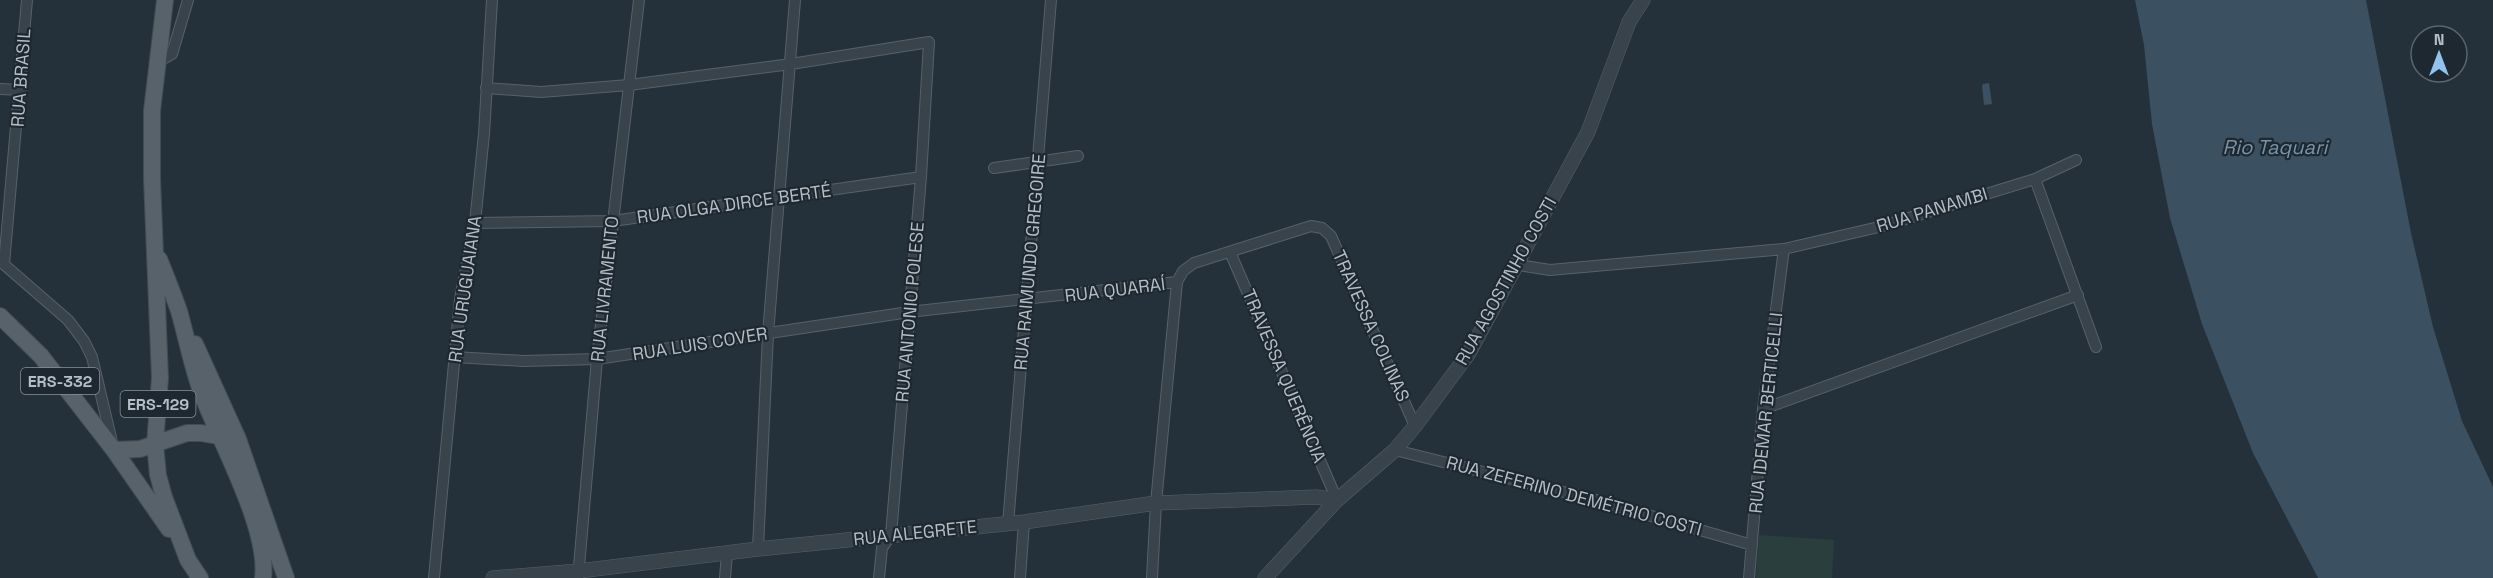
<svg xmlns="http://www.w3.org/2000/svg" width="2493" height="578" viewBox="0 0 2493 578" font-family="'Space Grotesk',sans-serif">
<style>
.green{fill:#2a3f3d}
.water{fill:#3b5060}
.lines{fill:none;stroke-linecap:round;stroke-linejoin:round}
.minor-casing{stroke:#576169;stroke-width:12}
.tertiary-casing{stroke:#576169;stroke-width:15}
.primary-casing{stroke:#424c54;stroke-width:18}
.minor{stroke:#39434b;stroke-width:10}
.tertiary{stroke:#39434b;stroke-width:14}
.primary{stroke:#57626a;stroke-width:16}
.labels{text-anchor:middle;stroke-width:4.5;stroke-linejoin:round;paint-order:stroke}
.shield{fill:#1e2830;stroke:#889199;stroke-width:1.5}
.shield-label{font-size:16px;font-weight:bold;fill:#b5bec6}
.street-label{font-size:18px;fill:#b5bec6;stroke:#1e2830}
.water-label{font-size:20px;font-style:italic;fill:#7893a7;stroke:#1e2830}
</style>
<rect width="100%" height="100%" fill="#25313a"/>
<path class="green" d="M1759 535 1834 540 1832 578H1756Z"/>
<path class="water" d="M2135 0H2366L2411 233 2433 327 2462 421 2493 487V578H2318L2253 453 2202 324 2170 218 2152 124 2144 45Z
M1989 83 1992 104 1984 105 1982 86 1983 84Z"/>
<g class="lines">
<g class="minor-casing">
<path id="minor" d="M156 63 172 54 188 0
M486 88 541 92 629 85 791 64 929 42 921 177 891 535 882 548 879 578
M0 89 21 90
M994 168 1078 156
M2035 179 2096 347
M475 223 613 221 921 177
M1230 252 1337 500
M0 261 68 320 84 341 92 357 112 442
M4 264 27 0
M1518 265 1550 270 1784 249 1883 226 2035 179 2076 160
M454 357 524 361 597 359 909 312 1177 282
M1763 409 2078 295
M1395 450 1596 500 1752 545
M1008 524 1051 0
M758 549 768 334 795 0
M434 578 460 299 475 223 484 134 492 0
M578 578 597 359 639 0
M725 578 727 553
M1020 578 1024 522
M1152 578 1156 503 1177 282 1183 271 1194 263 1311 226 1322 228 1331 236 1415 426
M1749 578 1763 409 1784 249"/>
</g>
<g class="tertiary-casing">
<path id="tertiary" d="M493 578 579 571 758 549 1024 522 1156 503 1316 497 1337 500
M1265 578 1337 500 1395 450 1415 426 1469 353 1588 132 1629 22 1643 0"/>
</g>
<g class="primary-casing">
<path id="primary" d="M165 0 152 111V179L160 378 155 444 158 475 164 497 188 560 200 578
M159 259C166 276 173 294 179 311 188 342 193 374 206 404 224 449 269 531 263 578
M0 316 41 356 114 450 169 529
M195 344 238 439 286 578
M114 450 140 449 187 433H201L230 438"/>
</g>
<use href="#minor" class="minor"/>
<use href="#tertiary" class="tertiary"/>
<use href="#primary" class="primary"/>
</g>
<g class="labels">
<g class="shield">
<rect x="21" y="368" width="78" height="26" rx="4.5"/>
<rect x="120.5" y="391" width="75" height="26" rx="4.5"/>
</g>
<g class="shield-label">
<text x="60" y="387">ERS-332</text>
<text x="158" y="410">ERS-129</text>
</g>
<g class="street-label">
<text transform="translate(21 78) rotate(-86)" y="6">RUA BRASIL</text>
<text transform="translate(734 204) rotate(-8)" y="6">RUA OLGA DIRCE BERTÉ</text>
<text transform="translate(1932 210) rotate(-17)" y="6">RUA PANAMBI</text>
<text transform="translate(1030 262) rotate(-85)" y="6">RUA RAIMUNDO GREGOIRE</text>
<text transform="translate(1506 281) rotate(-61)" y="6">RUA AGOSTINHO COSTI</text>
<text transform="translate(465 289) rotate(-82)" y="6">RUA URUGUAIANA</text>
<text transform="translate(605 289) rotate(-84)" y="6">RUA LIVRAMENTO</text>
<text transform="translate(1115 290) rotate(-7)" y="6">RUA QUARAÍ</text>
<text transform="translate(910 312) rotate(-85)" y="6">RUA ANTONIO POLESE</text>
<text transform="translate(1371 326) rotate(66)" y="6">TRAVESSA COLINAS</text>
<text transform="translate(700 344) rotate(-9)" y="6">RUA LUIS COVER</text>
<text transform="translate(1284 376) rotate(67)" y="6">TRAVESSA QUERÊNCIA</text>
<text transform="translate(1766 413) rotate(-84)" y="6">RUA IDEMAR BERTICELLI</text>
<text transform="translate(1574 496) rotate(15)" y="6">RUA ZEFERINO DEMÉTRIO COSTI</text>
<text transform="translate(915 533) rotate(-6)" y="6">RUA ALEGRETE</text>
</g>
<g class="water-label">
<text x="2275" y="154">Rio Taquari</text>
</g>
</g>
<g transform="translate(2439 54)"><circle r="28" fill="#1e2830" stroke="#5a646c" stroke-width="1.5"/>
<path d="M0-4.5L10 22L0 15L-10 22Z" fill="#92c3ee"/>
<text y="-9" font-size="16" font-weight="bold" text-anchor="middle" fill="#b5bec6">N</text>
</g>
</svg>
